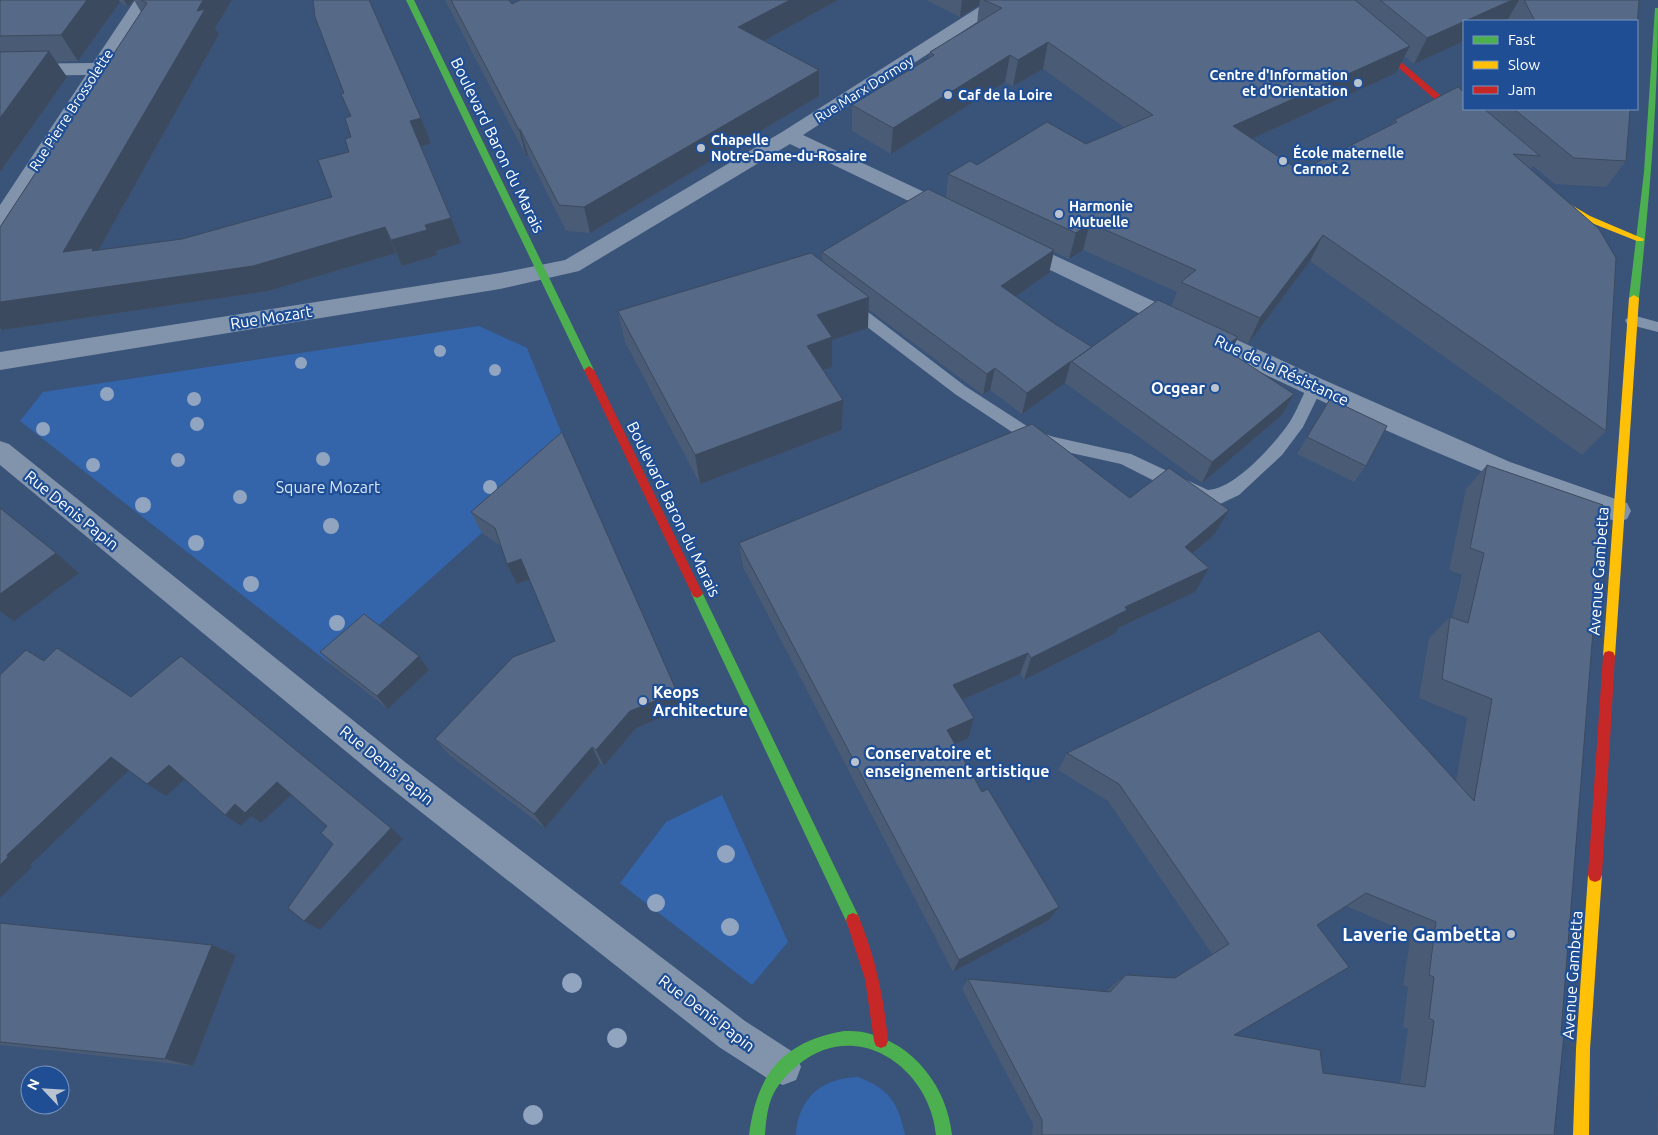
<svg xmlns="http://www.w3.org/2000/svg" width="1658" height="1135" viewBox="0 0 1658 1135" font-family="Ubuntu,sans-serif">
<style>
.green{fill:#3465aa}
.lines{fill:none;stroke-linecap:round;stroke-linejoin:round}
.lane{fill:#8294ab;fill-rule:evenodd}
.street{fill:#8294ab;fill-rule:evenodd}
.fast{fill:#4caf50;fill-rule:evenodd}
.slow{fill:#ffc107;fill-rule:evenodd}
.jam{fill:#c62828;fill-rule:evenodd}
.tree{fill:#91a4c0}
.wall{fill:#4a5b75;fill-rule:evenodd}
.shaded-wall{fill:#3c4a5f}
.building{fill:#566a88;stroke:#3c4a5f;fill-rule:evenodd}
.poi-dot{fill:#bac3d0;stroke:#1f4e94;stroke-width:2}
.labels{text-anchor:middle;stroke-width:4.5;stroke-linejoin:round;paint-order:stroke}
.far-poi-label{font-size:14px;font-weight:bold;fill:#fff;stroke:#1f4e94;text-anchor:start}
.far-street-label{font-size:14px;fill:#fff;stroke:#1f4e94}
.street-label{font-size:16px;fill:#fff;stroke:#1f4e94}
.poi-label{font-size:16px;font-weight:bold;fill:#fff;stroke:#1f4e94;text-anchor:start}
.park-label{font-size:16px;fill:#d8e6fa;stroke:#1f4e94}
.near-poi-label{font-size:19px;font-weight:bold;fill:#fff;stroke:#1f4e94;text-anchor:end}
</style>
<rect width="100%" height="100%" fill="#3a5379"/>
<path class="green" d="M479 326 527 348 570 454 333 666 20 421 43 392Z
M722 795 788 942 752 985 620 883 666 822Z
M858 1077C889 1089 898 1102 905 1135H796C798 1098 822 1078 858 1077Z"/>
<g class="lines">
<path class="lane" d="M850 301 855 302 965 386 1033 430 1054 437 1131 454 1208 490C1234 490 1277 442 1291 420 1298 408 1303 394 1310 382H1320L1323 386 1303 427 1282 455 1239 495 1220 504H1208L1188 498 1121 464 1053 449 1021 438 955 394 845 310 843 306 845 302Z
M1632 315 1658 322V332L1627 324 1625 320Z"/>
<path class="street" d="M135 0H153L8 226 0 228V205L86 75 0 76V64L93 63Z
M990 0H1011L803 135 956 207 960 212 956 217 949 219 942 217 790 144 579 271 500 289 0 370V352L500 273 565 260 782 132Z
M1019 239 1324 380 1510 462 1627 503 1631 511 1627 519 1618 522C1410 452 1209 346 1011 251L1008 246 1011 241Z
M0 441 9 444 405 762 745 1021 796 1054 801 1067 796 1080 783 1085 770 1080 719 1047 383 782 0 465Z"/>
<path class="fast" d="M406 0H414L594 370 592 373H586L584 370Z
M1655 8H1658C1658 105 1649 201 1639 298L1634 301 1629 298 1644 172Z
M697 588 701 590 858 915 860 920 858 925 853 927 848 925 691 593 693 590Z
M844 1031C851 1031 859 1031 867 1033 914 1044 947 1087 952 1135H936C930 1068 857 1016 798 1065 788 1073 777 1085 772 1097 767 1109 766 1122 765 1135H749C757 1074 782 1042 844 1031Z"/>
<path class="slow" d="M1558 197 1590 216 1644 239 1643 241H1637L1584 220 1555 202 1554 200Z
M1634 295 1639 298 1615 656 1613 660 1609 661 1605 660 1603 656 1629 298Z
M1595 868 1600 870 1602 875 1590 1049 1589 1135H1573L1576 1049 1588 875 1590 870Z"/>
<path class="jam" d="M1321 0H1329L1469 120V124H1463Z
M589 366 594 370 701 590 703 593 701 596 697 598 693 596 584 370Z
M1609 651 1613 652 1615 656 1602 875 1600 880 1595 882 1590 880 1588 875 1603 656 1605 652Z
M853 913 858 915C875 956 884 997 888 1041L886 1046 881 1048 876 1046 874 1041 865 979 846 920 848 915Z"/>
</g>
<g class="tree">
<circle cx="440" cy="351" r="6"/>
<circle cx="301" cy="363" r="6"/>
<circle cx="495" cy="370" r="6"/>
<circle cx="107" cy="394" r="7"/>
<circle cx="194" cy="399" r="7"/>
<circle cx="197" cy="424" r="7"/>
<circle cx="43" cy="429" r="7"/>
<circle cx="323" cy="459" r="7"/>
<circle cx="178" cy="460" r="7"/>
<circle cx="93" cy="465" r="7"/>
<circle cx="490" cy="487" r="7"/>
<circle cx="240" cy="497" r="7"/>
<circle cx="143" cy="505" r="8"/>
<circle cx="331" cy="526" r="8"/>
<circle cx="196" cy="543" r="8"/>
<circle cx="251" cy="584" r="8"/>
<circle cx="337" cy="623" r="8"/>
<circle cx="726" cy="854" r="9"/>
<circle cx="656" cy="903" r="9"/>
<circle cx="730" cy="927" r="9"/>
<circle cx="572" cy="983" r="10"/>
<circle cx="617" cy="1038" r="10"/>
<circle cx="533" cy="1115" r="10"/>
</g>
<path class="wall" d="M0 0H134L128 7 120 2 78 61 56 62 67 77 0 172Z
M134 0H232L215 28 219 34 98 251 182 239 332 197 349 152 351 137 350 116 341 94 421 118 431 143 421 146 461 243 436 251 438 255 402 266 396 253 268 291 2 330 0 329V227L141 12Z
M445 0H509L512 4 838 0 764 41 819 96 590 233 566 231 528 155 526 156Z
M926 0H1639L1637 21H1464V41L1414 64 1404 56 1396 73 1252 139 1300 171 1391 125 1394 120 1464 109H1630L1626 161 1606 187 1555 184 1533 166 1531 169 1606 431 1582 455 1310 261 1248 344 1237 339 1231 353 1294 394 1282 415 1202 483 1065 383 1022 414 990 390 983 395 868 309V328L832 340V367L823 371 843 400 842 430 700 484 625 342 618 311 823 262 822 252 946 198 948 174 977 165 1086 144 1125 128 1043 69 1013 86 1005 82 891 154 852 131V105L929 58 930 52 977 24 979 5 960 17ZM1083 250 1177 292 1171 306 1092 347 1055 324 1015 296 1049 273 1054 252 1069 259Z
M1330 399 1366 466 1354 482 1297 454Z
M562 432 677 692 682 709 636 728 604 766 600 763 545 828 449 755 435 739 555 641 530 579 517 584 507 564 501 546 482 533 471 512Z
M1487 465 1561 1033 1554 1135H1032L1033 1124 962 989 968 979 1106 992 1113 985 1126 975 1175 978 1212 954 1108 801 1058 770 1067 753 1456 781 1467 718 1419 698 1429 638 1450 617 1452 618 1462 575 1449 570 1466 489ZM1346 906 1411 934 1403 985 1408 987 1403 1027 1408 1029 1400 1084 1323 1073 1234 1035 1317 925Z
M1130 498 1214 535 1193 554 1195 592 1118 628 1116 633 1024 680 1020 674 962 700 968 738 955 744 982 792 1059 907 1049 920 953 972 743 567 739 543Z
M320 652 419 656 429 670 388 709 333 666Z
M0 923 212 945 236 955 193 1066 0 1045Z
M1658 1084V1135H1657Z"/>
<path class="shaded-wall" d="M87 0H119L120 2 78 61 61 35Z
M124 0H134L128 7Z
M203 0H232L215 28 219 34 97 253 63 252 197 11Z
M790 0H838L740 54 738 27Z
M962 0H980L979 5 960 17Z
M1512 0H1519L1507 21H1465Z
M1464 22V41L1414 64 1427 38Z
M1048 42 1043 69 1013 86 1018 60Z
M1410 46 1396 73 1223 152 1233 126Z
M49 51 67 77 0 172V118Z
M1010 55 1005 82 891 154 893 128Z
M819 70V96L590 233 584 207Z
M421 118 431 143 420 147 410 121Z
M520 129 528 155 526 156 519 130Z
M451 218 461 243 436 251 438 255 402 266 391 240 425 225Z
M1090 223 1083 250 1069 259 1076 233Z
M385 227 396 253 268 291 2 330 0 328V302Z
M1323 235 1310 261 1248 344 1260 318Z
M1054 250 1049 273 997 309 1001 286Z
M869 297 868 328 832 340V367L807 376V346L817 315Z
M1238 337 1227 360 1223 348Z
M1071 361 1065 383 1022 414 1027 393Z
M995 368 990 390 983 395 987 374Z
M1294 394 1282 415 1202 483 1212 462Z
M843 400 842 430 700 484 695 455Z
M1229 510 1214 535 1172 571 1185 547Z
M56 553 79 573 14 621 0 611V594Z
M521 559 531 579 517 584 507 564Z
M1209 568 1195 592 1118 628 1116 633 1024 680 1031 658 1125 607Z
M1028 653 1020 674 948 706 953 685Z
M419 656 429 670 388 709 377 696Z
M677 692 682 709 636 728 604 766 596 750 630 711Z
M974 718 968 738 942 750 947 730Z
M592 747 600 763 545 828 534 814Z
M111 757 130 769 30 865 32 867 0 898V865L7 855Z
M169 765 187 777 166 796 147 784Z
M277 782 292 794 261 823 251 816 241 826 225 815 235 804Z
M391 828 403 839 320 930 304 921Z
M1059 907 1049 920 953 972 959 960Z
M212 945 236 955 193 1066 165 1059Z"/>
<path class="building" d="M0 0H87L61 35 0 36Z
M141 0H203L197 11 205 9 63 252 93 248 92 251 182 239 332 197 318 160 349 152 345 139 351 137 345 118 351 116 341 94 344 93 315 17 313 0H369L421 118 410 121 451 218 425 225 427 230 391 240 385 227 253 266 0 302V227L147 3Z
M451 0H509L512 4 520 0H790L738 27 819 70 584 207 559 205 520 129 519 130Z
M984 0H1355L1410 46 1233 126 1300 171 1397 122 1394 120 1458 87 1464 92V109H1484L1540 156 1513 154 1599 229 1616 258 1606 431 1323 235 1260 318 1181 282 1196 270 1090 223 1076 233 948 174 970 161 977 165 1047 122 1086 144 1153 115 1048 42 1018 60 1010 55 893 128 852 105 934 55 930 52 1002 8Z
M1380 0H1512L1427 38Z
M1524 0H1639L1637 27V21H1535Z
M49 51 0 118V52Z
M1514 109H1630L1626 161 1574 158Z
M928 189 1054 250 1001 286 1055 324 1092 347 1072 361 1158 300 1238 337 1223 348 1294 394 1212 462 1071 361 1027 393 995 368 987 374 822 252Z
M811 253 869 297 817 315 832 337 807 346 843 400 695 455 618 311Z
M1330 399 1387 426 1366 466 1307 437Z
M1032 424 1130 498 1169 468 1229 510 1185 547 1209 568 1125 607 1127 610 1031 658 1028 653 953 685 974 718 947 730 982 792 988 789 1059 907 959 960 739 543Z
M562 432 677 692 630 711 596 750 592 747 534 814 435 739 513 657 555 641 521 559 507 564 495 528 471 512Z
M1487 465 1603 505 1561 1033 1564 1034 1554 1135H1042V1120L968 979 1110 992 1126 975 1175 978 1229 944 1119 784 1067 753 1319 631 1474 801 1492 699 1442 679 1450 617 1468 623 1484 553 1470 548ZM1366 893 1436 922 1429 975 1434 977 1429 1018 1434 1021 1425 1087 1323 1073 1320 1050 1234 1035 1349 967 1317 925Z
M0 508 56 553 0 594Z
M364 614 419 656 377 696 320 652Z
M57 648 131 697 181 656 391 828 304 921 288 908 333 844 321 833 327 826 277 782 245 813 235 804 225 815 169 765 147 784 111 757 7 855 8 857 0 865V675L26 650 44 661Z
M0 923 212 945 165 1059 0 1042Z"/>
<g class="poi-dot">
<circle cx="1358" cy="83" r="5"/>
<circle cx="948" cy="95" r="5"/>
<circle cx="701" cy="148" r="5"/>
<circle cx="1283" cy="161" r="5"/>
<circle cx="1059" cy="214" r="5"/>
<circle cx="1215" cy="388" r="5"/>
<circle cx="643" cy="701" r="5"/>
<circle cx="855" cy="762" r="5"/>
<circle cx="1511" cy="934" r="5"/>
</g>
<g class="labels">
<g class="far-poi-label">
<text x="1348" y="80" text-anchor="end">Centre d'Information<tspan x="1348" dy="16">et d'Orientation</tspan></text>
<text x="958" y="100">Caf de la Loire</text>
<text x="711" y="145">Chapelle<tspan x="711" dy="16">Notre-Dame-du-Rosaire</tspan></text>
<text x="1293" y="158">École maternelle<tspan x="1293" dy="16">Carnot 2</tspan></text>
<text x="1069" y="211">Harmonie<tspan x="1069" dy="16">Mutuelle</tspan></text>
</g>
<g class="far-street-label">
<text transform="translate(864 89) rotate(-32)" y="5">Rue Marx Dormoy</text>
<text transform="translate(71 110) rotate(-57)" y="5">Rue Pierre Brossolette</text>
</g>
<g class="street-label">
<text transform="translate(498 145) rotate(64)" y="6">Boulevard Baron du Marais</text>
<text transform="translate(271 317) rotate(-9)" y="6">Rue Mozart</text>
<text transform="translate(1282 370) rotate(25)" y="6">Rue de la Résistance</text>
<text transform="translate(674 509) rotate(64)" y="6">Boulevard Baron du Marais</text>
<text transform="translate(72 510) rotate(39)" y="6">Rue Denis Papin</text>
<text transform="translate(1598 571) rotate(-86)" y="6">Avenue Gambetta</text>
<text transform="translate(387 765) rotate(39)" y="6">Rue Denis Papin</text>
<text transform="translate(1572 975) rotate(-86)" y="6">Avenue Gambetta</text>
<text transform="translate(707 1013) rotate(37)" y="6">Rue Denis Papin</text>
</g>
<g class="poi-label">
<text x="1205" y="394" text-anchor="end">Ocgear</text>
<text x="653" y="698">Keops<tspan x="653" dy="18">Architecture</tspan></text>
<text x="865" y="759">Conservatoire et<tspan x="865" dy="18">enseignement artistique</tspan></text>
</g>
<g class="park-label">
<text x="328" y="493">Square Mozart</text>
</g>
<g class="near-poi-label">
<text x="1501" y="941">Laverie Gambetta</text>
</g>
</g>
<rect x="1463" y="20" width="175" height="90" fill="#1f4e94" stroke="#7995bf"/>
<rect x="1473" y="36" width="25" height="8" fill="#4caf50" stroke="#7995bf"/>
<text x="1508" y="45" font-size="15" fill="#ffffff">Fast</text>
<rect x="1473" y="61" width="25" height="8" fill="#ffc107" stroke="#7995bf"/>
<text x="1508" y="70" font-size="15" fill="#ffffff">Slow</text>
<rect x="1473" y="86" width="25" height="8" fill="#c62828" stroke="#7995bf"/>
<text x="1508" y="95" font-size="15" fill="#ffffff">Jam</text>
<g transform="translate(45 1090) rotate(295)"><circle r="24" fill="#1f4e94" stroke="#7995bf"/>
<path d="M0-4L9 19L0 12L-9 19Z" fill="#bac3d0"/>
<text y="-8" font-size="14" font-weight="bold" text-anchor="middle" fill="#ffffff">N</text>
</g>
</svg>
